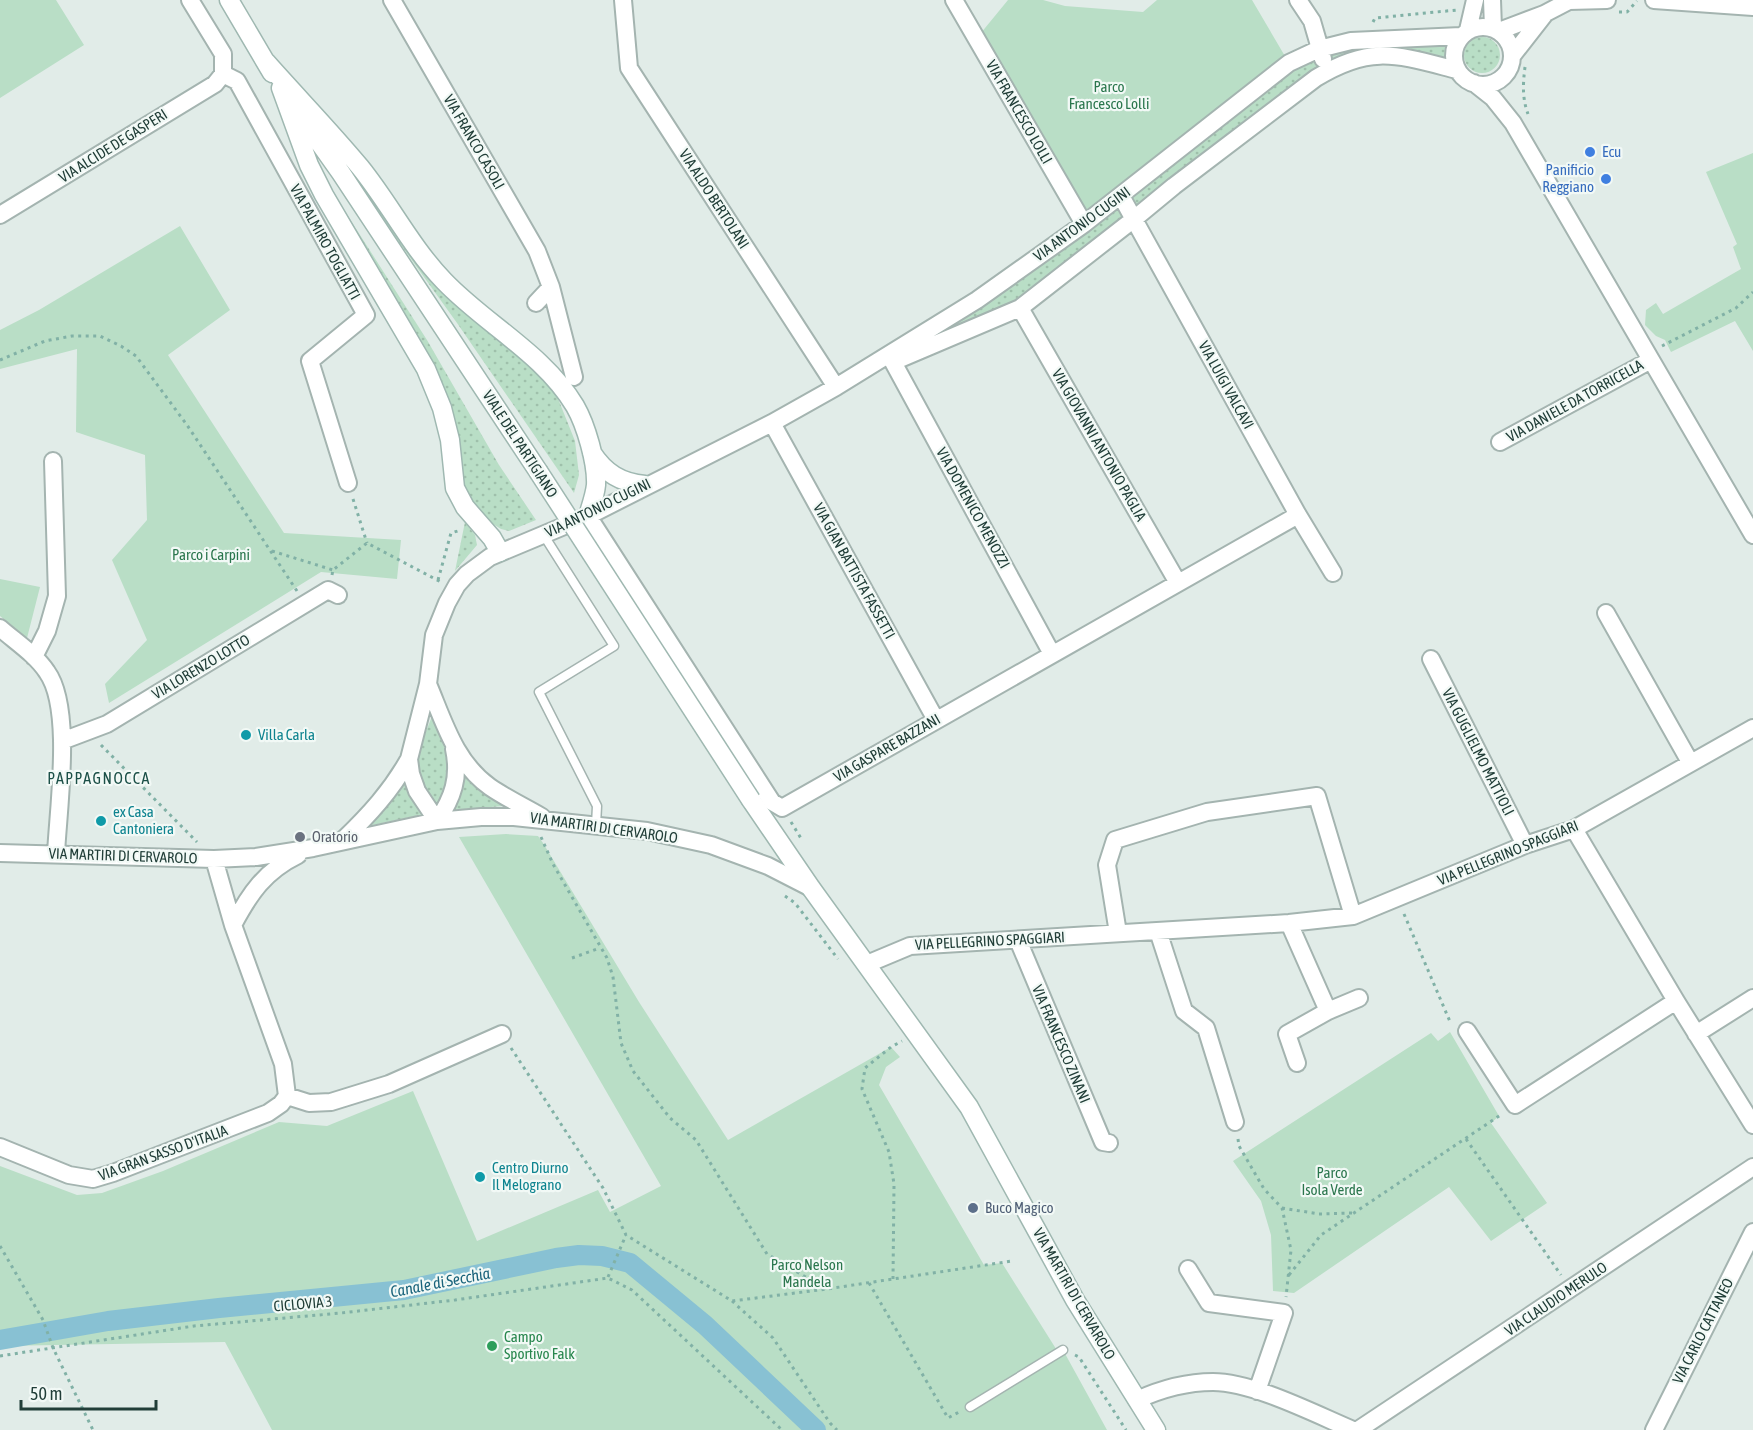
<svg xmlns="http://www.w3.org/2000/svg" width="1753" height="1430" viewBox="0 0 1753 1430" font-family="'Asap Condensed',sans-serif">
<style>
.grass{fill:url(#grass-dots)}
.park{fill:#b9dec6}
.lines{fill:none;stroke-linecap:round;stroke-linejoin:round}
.canal{stroke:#88c1d3;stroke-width:20}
.lane-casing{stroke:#a4b4b0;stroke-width:11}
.street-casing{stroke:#a4b4b0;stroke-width:20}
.secondary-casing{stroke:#9fb8b1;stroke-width:21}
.path{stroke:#81b1a6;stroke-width:3;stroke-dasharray:3 4.5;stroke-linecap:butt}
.lane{stroke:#fff;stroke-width:8}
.street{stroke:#fff;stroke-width:16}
.secondary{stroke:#fff;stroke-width:18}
.secondary-bridge-casing{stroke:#9fb8b1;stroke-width:21;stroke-linecap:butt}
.secondary-bridge{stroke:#fff;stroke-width:18}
.shop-dot{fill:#3f7fe0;stroke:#f2f9f6;stroke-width:2}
.culture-dot{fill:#0f9aa8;stroke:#f2f9f6;stroke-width:2}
.worship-dot{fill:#6b7280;stroke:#f2f9f6;stroke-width:2}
.service-dot{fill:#5c6f8a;stroke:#f2f9f6;stroke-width:2}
.leisure-dot{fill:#2e9e5b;stroke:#f2f9f6;stroke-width:2}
.labels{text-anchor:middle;stroke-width:4.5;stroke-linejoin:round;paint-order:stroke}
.park-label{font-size:15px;fill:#2a764d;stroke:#f2f9f6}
.street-label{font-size:15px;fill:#213e38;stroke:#f2f9f6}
.shop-label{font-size:15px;fill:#366cbe;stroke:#f2f9f6;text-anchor:start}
.culture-label{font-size:15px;fill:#0d838f;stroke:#f2f9f6;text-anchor:start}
.worship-label{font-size:15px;fill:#5b616d;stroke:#f2f9f6;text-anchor:start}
.service-label{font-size:15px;fill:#4e5e75;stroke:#f2f9f6;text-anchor:start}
.leisure-label{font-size:15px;fill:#27864d;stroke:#f2f9f6;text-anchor:start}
.neighbourhood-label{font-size:16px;letter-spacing:1.5px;fill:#1c5048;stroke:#f2f9f6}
.water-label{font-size:16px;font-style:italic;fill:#19637b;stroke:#f2f9f6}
</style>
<defs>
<pattern id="grass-dots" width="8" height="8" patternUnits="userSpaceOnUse" patternTransform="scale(1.5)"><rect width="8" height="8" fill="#b9dec6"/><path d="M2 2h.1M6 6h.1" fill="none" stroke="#9fc0ab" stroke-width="1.8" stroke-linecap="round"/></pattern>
</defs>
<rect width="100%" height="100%" fill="#e1ece8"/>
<path class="grass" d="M1464 55a18 18 0 1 1 36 0a18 18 0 1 1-36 0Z
M1456 43 1454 52V61L1403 56 1340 64 1020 308 910 353 1319 49Z
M348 165 410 253 453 301 474 320 520 355 545 380 557 396 575 441 579 475 574 493 457 323 347 170Z
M330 188 427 340 499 465 536 520 509 531 501 529 485 519 477 511 461 484 455 437Z
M465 522 475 535 477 545 455 571Z
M433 714 449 754 450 779 438 805H432C408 770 418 751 433 714Z
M465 773 470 781 504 806 452 810 459 799Z
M405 779 408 793 425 814 368 826 381 813Z"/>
<path class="park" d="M0 0H56L84 45 0 98Z
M1008 0H1043L1065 6 1143 12 1157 0H1252L1289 63 1084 224 976 39Z
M1753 153V351L1735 321 1671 352 1665 340 1656 336 1645 325 1646 310 1656 303 1663 314 1741 269 1733 247 1737 244 1706 172Z
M180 226 230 310 168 355 284 533 401 540 397 579 321 572 109 703 105 684 147 640 112 560 147 520 145 455 76 432 77 349 0 369V330L39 310Z
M0 579 40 587 27 638 0 616Z
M506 834 538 836 543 843 639 1002 728 1140 891 1047 900 1057 886 1067 879 1085 984 1265 1002 1263 1058 1352 1063 1350 1107 1430H272L225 1342 0 1346V1166L77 1195 102 1193 163 1171 279 1122 327 1126 413 1091 477 1241 598 1190 610 1212 661 1186 459 837Z
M1450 1032 1499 1116 1491 1123 1547 1203 1491 1241 1449 1187 1294 1293 1273 1291 1271 1235 1261 1201 1233 1161 1431 1033 1438 1041Z"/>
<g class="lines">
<path class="canal" d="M0 1340 108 1321 219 1308 404 1290 556 1258 579 1255 602 1256 630 1263 705 1325 816 1430"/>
<g class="lane-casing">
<path id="lane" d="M543 534 614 646 539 692 597 806 596 825
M970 1407 1063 1350"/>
</g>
<g class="street-casing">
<path id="street" d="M190 0 223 54V74
M392 0 537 251 551 287 574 377
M623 0 629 68 836 387
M954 0 1084 224
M1298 0 1312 21 1323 59
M1492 0 1493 28
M1654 0 1753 7
M1454 56a29 29 0 1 1 58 0a29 29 0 1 1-58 0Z
M1468 30 1475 0
M1499 31 1544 14 1569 1 1607 0
M1512 56 1544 15
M223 74 237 81 366 315 310 361 348 483
M1474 83 1493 98 1513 123 1753 535
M1121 196 1298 515 1333 573
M0 215 215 84 223 74
M536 303 551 287
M1020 308 1178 583
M900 359 1020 308 1134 219 1174 186 1316 78C1371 44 1398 55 1457 70
M893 362 1052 654
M772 423 936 720
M1500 442 1651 360
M588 516 772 802 782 808 1298 515
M1606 613 1690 762
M0 628C16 642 36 655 47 672 73 708 58 809 56 854
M34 657 47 631 57 596 53 461
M1431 659 1525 845
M428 684C444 722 455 762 490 787 506 798 525 807 542 817
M62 741 107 724 328 590 338 595
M437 821 417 791 411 774 409 759 428 684 434 635 447 603 457 585 467 574 490 557 588 516 772 423 836 387 977 300 1084 224 1289 63 1319 49 1351 41 1461 36
M437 821C453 798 460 777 454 749
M1574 829 1676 1001 1753 1125
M343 840C369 815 391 791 409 759
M0 853 214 859 256 857 313 848 437 821 481 817H514L647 831 711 845 768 866 811 888
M1289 923 1328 1011 1287 1034 1297 1063
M233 925C250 893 265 871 298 855
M1158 931 1184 1011 1206 1028 1235 1122
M1118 933 1107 865 1115 840 1207 812 1317 796 1353 916
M1018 940 1103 1142 1109 1143
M867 964 910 946 1289 923 1353 916 1525 845 1574 829 1753 728
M1328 1011 1359 998
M1467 1031 1515 1105 1676 1001
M1696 1034 1753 998
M287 1096 309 1103 331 1102 389 1084 502 1034
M0 1147 69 1175 93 1179 113 1173 268 1113 281 1104 287 1096 283 1064 233 925 214 859
M1188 1269 1209 1303 1284 1313 1257 1391
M1137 1400C1161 1389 1187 1382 1213 1382 1253 1382 1315 1414 1353 1430
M1358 1430 1753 1167
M1654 1430 1753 1232"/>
</g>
<g class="secondary-casing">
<path id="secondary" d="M229 0 272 73
M266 62C297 97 330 131 360 167 390 204 411 247 444 281 485 324 544 354 575 406 586 425 597 463 596 485 595 495 591 506 588 516
M281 88 309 165 324 195 426 369 442 408 450 440 455 488 465 507 492 538 500 552
M302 118 341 173 538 471
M592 453C605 473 621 483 645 485
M751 800 811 888 969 1107 1075 1300 1156 1430"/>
</g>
<path class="path" d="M1619 12H1627L1637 1
M1373 22 1375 18 1457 10
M1525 67C1523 83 1522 98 1528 114
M1662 346 1736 308 1753 292
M0 360 45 341 72 336H100L121 346 136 356 187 425 297 591
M353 499 367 543
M272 551 333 570
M332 575 333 570 367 543 441 582
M438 580 451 533 461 530
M101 745 197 842
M791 822 802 840
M541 837 553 864 607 958 613 977 621 1043 633 1071 670 1118 696 1140 767 1254 826 1289
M785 896 795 903 838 959
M1404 914 1451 1024
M572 958 600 948
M511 1048 603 1188 626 1235 732 1301 827 1289 1012 1261
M1238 1139 1239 1146 1264 1189 1282 1208 1291 1250 1286 1297
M1466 1139 1561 1275
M1282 1208 1319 1214 1353 1213
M0 1246 43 1320 53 1348 93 1430
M1289 1275 1321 1235 1502 1114
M608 1277 626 1235
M893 1279 894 1184 889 1152 862 1089 865 1068 891 1047 902 1041
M869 1283 948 1418 959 1412
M732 1301 773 1338 830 1423 837 1430
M1075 1355 1079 1357 1126 1430
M0 1356 194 1326 341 1313 455 1300 608 1278 632 1290 782 1430"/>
<use href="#lane" class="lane"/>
<use href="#street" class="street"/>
<use href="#secondary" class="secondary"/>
<g class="secondary-bridge-casing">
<path id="secondary-bridge" d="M538 471 751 800"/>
</g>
<use href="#secondary-bridge" class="secondary-bridge"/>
</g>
<g class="shop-dot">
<circle cx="1590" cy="152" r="6"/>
<circle cx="1606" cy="179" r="6"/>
</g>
<g class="culture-dot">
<circle cx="246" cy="735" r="6"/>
<circle cx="101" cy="821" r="6"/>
<circle cx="480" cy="1177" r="6"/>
</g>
<circle class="worship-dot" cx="300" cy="837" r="6"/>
<circle class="service-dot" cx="973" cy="1208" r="6"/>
<circle class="leisure-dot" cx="492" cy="1346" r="6"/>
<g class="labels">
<g class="park-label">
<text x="1109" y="92">Parco<tspan x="1109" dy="17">Francesco Lolli</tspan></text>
<text x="211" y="560">Parco i Carpini</text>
<text x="1332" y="1178">Parco<tspan x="1332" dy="17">Isola Verde</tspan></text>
<text x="807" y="1270">Parco Nelson<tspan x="807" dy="17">Mandela</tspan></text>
</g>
<g class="street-label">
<text transform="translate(1019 112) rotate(60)" y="5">VIA FRANCESCO LOLLI</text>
<text transform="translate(474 142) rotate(60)" y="5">VIA FRANCO CASOLI</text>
<text transform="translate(113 146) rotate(-32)" y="5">VIA ALCIDE DE GASPERI</text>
<text transform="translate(714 199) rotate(57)" y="5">VIA ALDO BERTOLANI</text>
<text transform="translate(1082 224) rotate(-36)" y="5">VIA ANTONIO CUGINI</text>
<text transform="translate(325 242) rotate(61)" y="5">VIA PALMIRO TOGLIATTI</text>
<text transform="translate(1226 385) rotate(61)" y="5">VIA LUIGI VALCAVI</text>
<text transform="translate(1575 401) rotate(-29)" y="5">VIA DANIELE DA TORRICELLA</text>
<text transform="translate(520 444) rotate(57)" y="5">VIALE DEL PARTIGIANO</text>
<text transform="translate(1099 445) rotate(60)" y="5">VIA GIOVANNI ANTONIO PAGLIA</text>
<text transform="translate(598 508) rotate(-26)" y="5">VIA ANTONIO CUGINI</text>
<text transform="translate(973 508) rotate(61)" y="5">VIA DOMENICO MENOZZI</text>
<text transform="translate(854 571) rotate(61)" y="5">VIA GIAN BATTISTA FASSETTI</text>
<text transform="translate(201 667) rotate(-31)" y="5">VIA LORENZO LOTTO</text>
<text transform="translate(887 748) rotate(-30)" y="5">VIA GASPARE BAZZANI</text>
<text transform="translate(1478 752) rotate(63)" y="5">VIA GUGLIELMO MATTIOLI</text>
<text transform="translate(604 828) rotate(8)" y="5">VIA MARTIRI DI CERVAROLO</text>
<text transform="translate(1508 853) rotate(-22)" y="5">VIA PELLEGRINO SPAGGIARI</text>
<text transform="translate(123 856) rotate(2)" y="5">VIA MARTIRI DI CERVAROLO</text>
<text transform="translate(990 941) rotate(-3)" y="5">VIA PELLEGRINO SPAGGIARI</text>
<text transform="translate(1061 1044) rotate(67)" y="5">VIA FRANCESCO ZINANI</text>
<text transform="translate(163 1153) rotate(-20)" y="5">VIA GRAN SASSO D'ITALIA</text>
<text transform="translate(1074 1294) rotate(60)" y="5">VIA MARTIRI DI CERVAROLO</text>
<text transform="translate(1556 1299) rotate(-34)" y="5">VIA CLAUDIO MERULO</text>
<text transform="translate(303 1304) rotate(-5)" y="5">CICLOVIA 3</text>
<text transform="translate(1703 1331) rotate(-63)" y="5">VIA CARLO CATTANEO</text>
</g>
<g class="shop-label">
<text x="1602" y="157">Ecu</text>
<text x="1594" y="175" text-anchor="end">Panificio<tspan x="1594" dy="17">Reggiano</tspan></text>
</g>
<g class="culture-label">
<text x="258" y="740">Villa Carla</text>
<text x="113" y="817">ex Casa<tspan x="113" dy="17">Cantoniera</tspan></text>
<text x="492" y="1173">Centro Diurno<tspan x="492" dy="17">Il Melograno</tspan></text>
</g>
<g class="worship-label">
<text x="312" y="842">Oratorio</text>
</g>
<g class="service-label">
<text x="985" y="1213">Buco Magico</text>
</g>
<g class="leisure-label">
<text x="504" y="1342">Campo<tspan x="504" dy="17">Sportivo Falk</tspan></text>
</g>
<g class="neighbourhood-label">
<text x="99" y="784">PAPPAGNOCCA</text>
</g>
<g class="water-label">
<text transform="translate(440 1282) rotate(-11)" y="6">Canale di Secchia</text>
</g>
</g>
<path d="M21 1400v9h135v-9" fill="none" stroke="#213e38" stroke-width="3"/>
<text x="30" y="1400" font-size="18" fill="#213e38" stroke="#f2f9f6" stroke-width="4.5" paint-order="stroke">50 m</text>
</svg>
